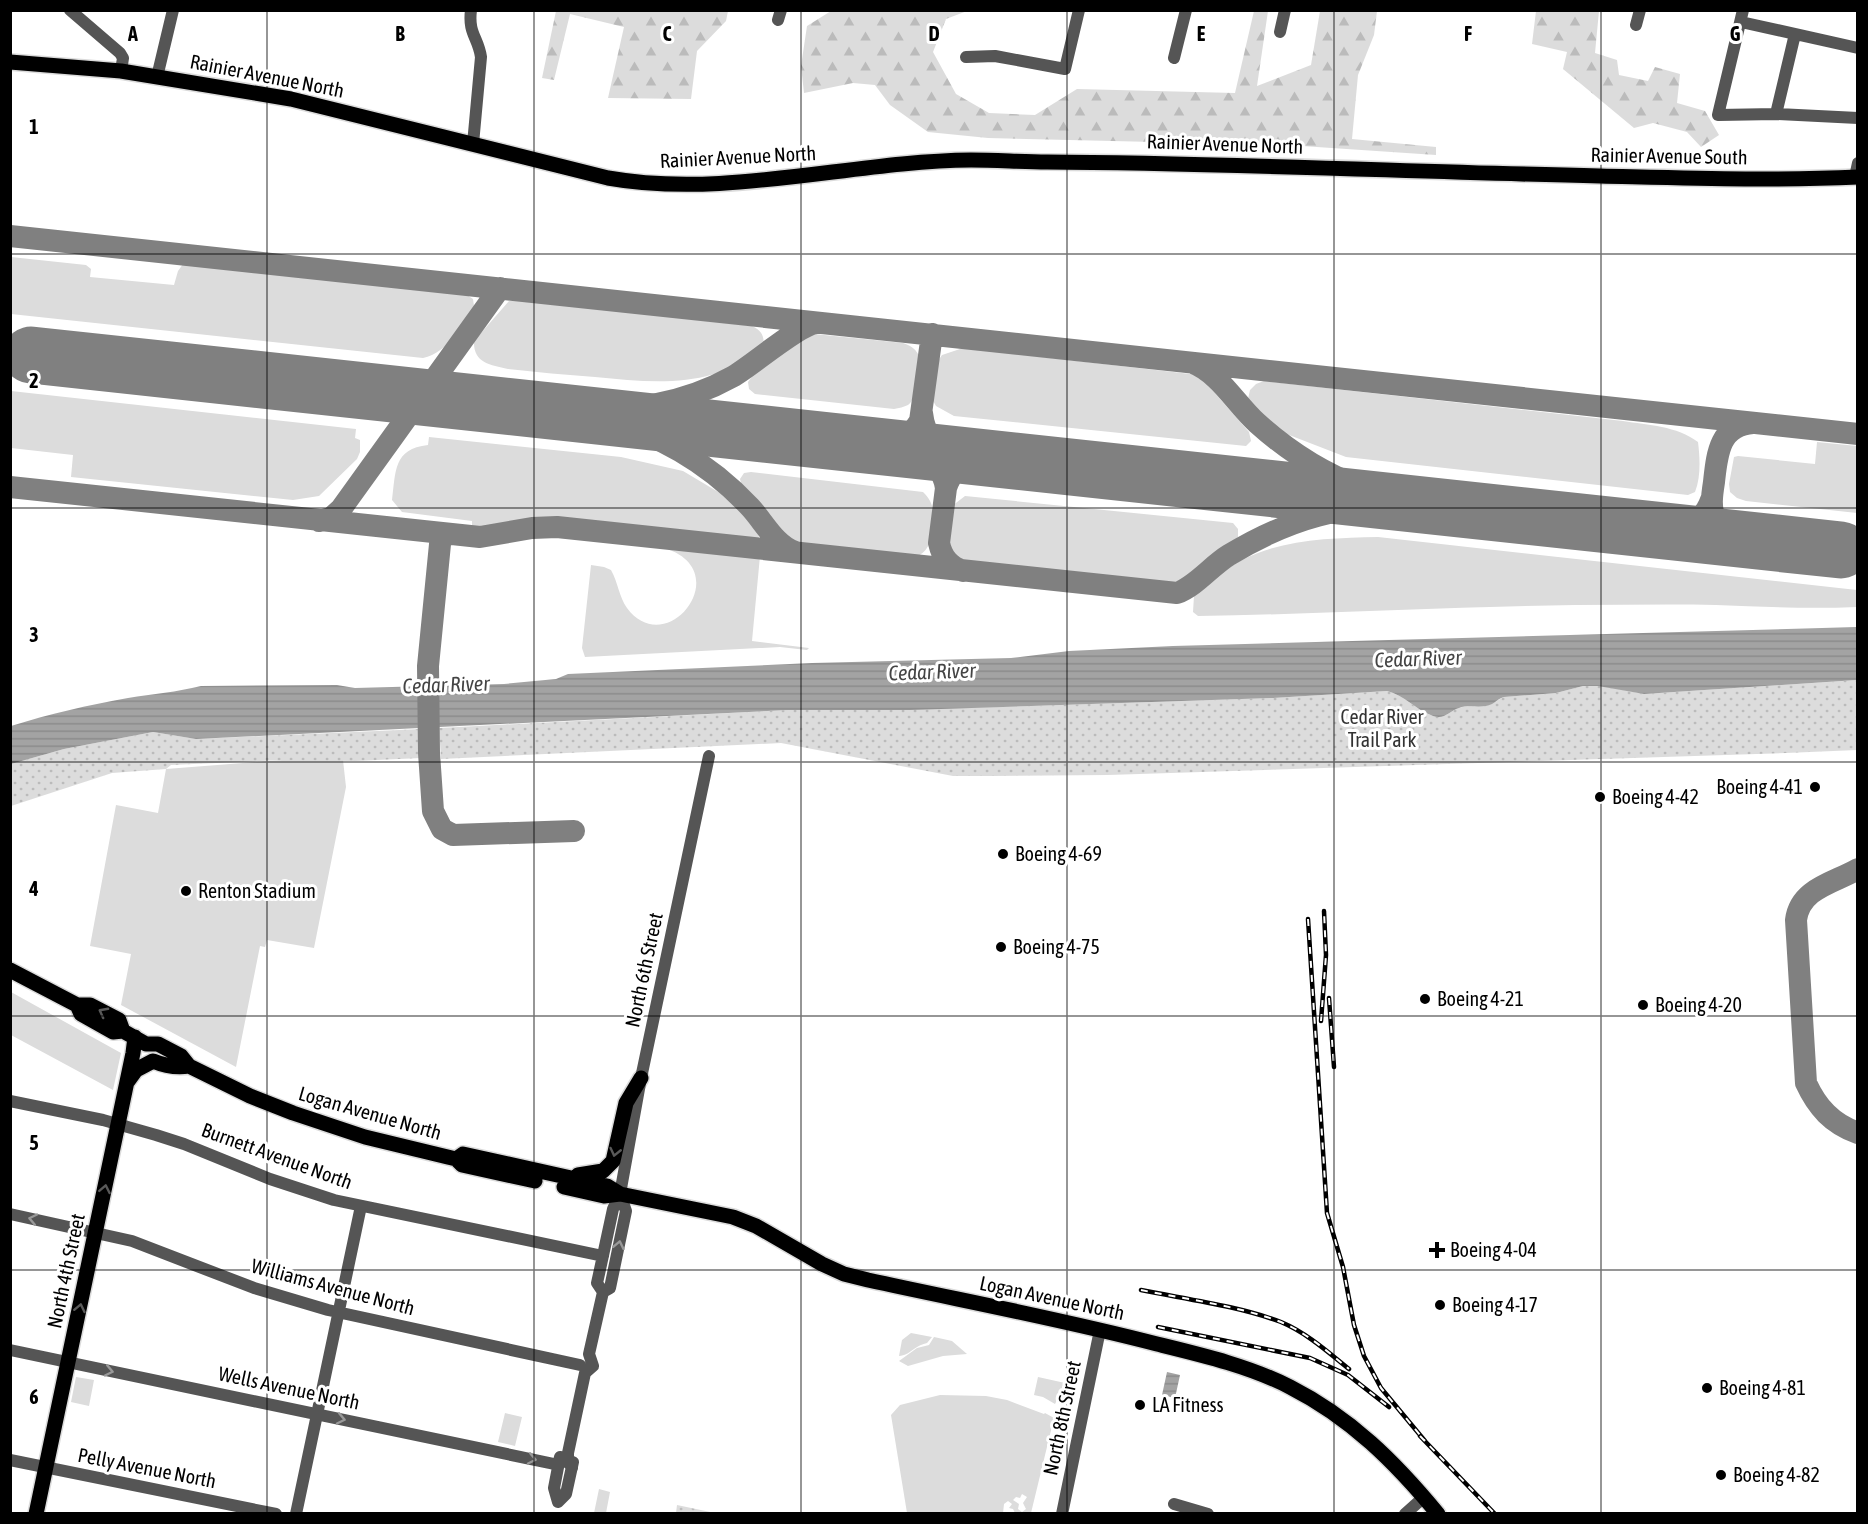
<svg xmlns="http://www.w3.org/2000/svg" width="1868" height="1524" viewBox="0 0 1868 1524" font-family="'Asap Condensed',sans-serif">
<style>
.green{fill:#dcdcdc;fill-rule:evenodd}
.forest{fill:url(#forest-firs)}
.park{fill:url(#park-dots)}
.water{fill:url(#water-rules)}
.pier{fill:#fff}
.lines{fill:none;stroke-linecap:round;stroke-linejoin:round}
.taxiway{stroke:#808080;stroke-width:22}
.runway{stroke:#808080;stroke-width:57}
.major-casing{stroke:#dbdbdb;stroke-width:18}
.minor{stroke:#555;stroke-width:12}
.major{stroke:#000;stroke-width:15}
.rail-casing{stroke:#000;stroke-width:4.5}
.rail{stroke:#fff;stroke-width:2;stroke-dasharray:7;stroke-linecap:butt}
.oneway{stroke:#595959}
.oneway2{stroke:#999}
.grid{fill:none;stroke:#000;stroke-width:1.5;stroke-opacity:0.55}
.poi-dot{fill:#000;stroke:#fff;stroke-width:2}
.labels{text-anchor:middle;stroke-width:6;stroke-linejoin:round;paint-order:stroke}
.street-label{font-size:20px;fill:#000;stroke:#fff}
.park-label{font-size:20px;fill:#333;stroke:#fff}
.poi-label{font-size:20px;fill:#000;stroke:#fff;text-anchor:start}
.water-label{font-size:21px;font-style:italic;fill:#444;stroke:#fff}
.grid-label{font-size:20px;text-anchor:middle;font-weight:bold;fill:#000;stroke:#fff;stroke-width:6;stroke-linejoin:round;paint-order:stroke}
</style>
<defs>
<pattern id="forest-firs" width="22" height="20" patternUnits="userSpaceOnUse" patternTransform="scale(1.5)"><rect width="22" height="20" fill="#dcdcdc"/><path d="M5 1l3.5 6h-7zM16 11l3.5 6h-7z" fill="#bbb"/></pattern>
<pattern id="park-dots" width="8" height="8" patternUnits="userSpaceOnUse" patternTransform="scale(1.5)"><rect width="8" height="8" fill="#dcdcdc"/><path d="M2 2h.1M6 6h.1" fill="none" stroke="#bbb" stroke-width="1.8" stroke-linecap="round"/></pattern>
<pattern id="water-rules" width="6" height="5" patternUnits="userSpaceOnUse" patternTransform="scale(1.5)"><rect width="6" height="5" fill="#a3a3a3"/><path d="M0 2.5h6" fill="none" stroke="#8b8b8b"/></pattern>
</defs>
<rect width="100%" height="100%" fill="#fff"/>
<path class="green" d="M11 257 86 265 91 269 90 277 174 285 178 271 183 264 467 295 473 299 474 306C460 327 449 352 423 358L11 314Z
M518 300 752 326C762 331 765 336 763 348 713 389 656 383 595 377 566 375 537 372 508 369 490 365 473 363 474 341L509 301Z
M814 334 903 343C909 345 915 348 918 354 922 364 917 399 908 405 904 407 899 408 894 409L755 394 749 389 748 382 753 375 801 340Z
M963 348 1199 375 1249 432 1251 441 1246 446 954 416 936 406 932 399 936 364 942 355Z
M1264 381 1623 421C1648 425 1677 426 1698 442 1700 458 1701 477 1695 492L1688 495 1346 457 1284 433 1262 419 1251 407 1248 399 1250 390 1256 384Z
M11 391 356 429 355 438 360 440V452L357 459 319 496 293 500 71 477 73 455 11 448Z
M429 437 621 457 683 471 730 499 758 530 759 539 751 542 567 521C535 521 504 529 472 529V521L402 512 392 500C396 471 393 449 428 445Z
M1817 442 1857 446V513L1746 501 1737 498 1730 492 1729 484 1734 457 1738 456 1815 464Z
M751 472 923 492C935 504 934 513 932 529 931 543 928 552 914 558 903 562 814 550 799 547L786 540 742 487 740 479 744 473Z
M965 496 1233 523 1238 529V537L1175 586 1164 588 966 565 954 562C943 546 947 524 952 506Z
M1378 537 1857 590V607C1810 609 1764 607 1716 605 1670 604 1622 605 1575 605 1449 607 1324 614 1198 616L1193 612 1194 596 1200 589C1213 579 1227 568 1242 560 1283 539 1332 538 1378 537Z
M665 545 760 556 752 641 809 648 807 650 780 647 585 657 582 648 591 565 604 567 611 570C618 582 619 597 627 608 667 662 738 570 664 548Z
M282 760H343L346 787 314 948 267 940 265 947 260 946 236 1067 121 1005 131 954 90 946 116 805 158 813 166 769Z
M11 992 121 1053 113 1090 11 1035Z
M911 1333 932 1337 927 1343C913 1346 911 1355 899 1356L902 1340Z
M934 1337 952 1341 967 1354 943 1356 908 1366 899 1361 917 1348 929 1345Z
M76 1377 94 1380 89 1406 71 1402Z
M1038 1377 1065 1383 1066 1380 1072 1381 1067 1403 1057 1400 1055 1404 1043 1397 1034 1395Z
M940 1395 986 1396 1007 1400 1044 1414 1045 1413 1054 1418 1031 1513H1015L1013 1509 1009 1508 1012 1504 1008 1501 1004 1504 1003 1513H907L891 1415 900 1405ZM1022 1494 1027 1497 1023 1503 1026 1509 1022 1512 1018 1509 1019 1504 1013 1500 1016 1497 1020 1498Z
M505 1413 522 1417 515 1446 498 1442Z
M599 1489 610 1492 606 1513H594Z"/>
<path class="forest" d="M556 11V10L728 11 726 21 697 51 691 99 608 98 624 27 570 14 554 80 542 78Z
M831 11H967L946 19 933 52 956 94 989 113 1035 115 1077 89 1235 93 1254 11H1268L1257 86 1311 65 1320 11H1377L1374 35 1358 75 1352 139 1436 147V155L1287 145 988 138 928 132 890 105 875 85 853 83 804 93 801 66 807 26Z
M1536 11H1599L1595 53 1617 60 1619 75 1648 81 1655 67 1680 74 1677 103 1705 111 1719 135 1701 147 1687 132 1653 123 1634 128 1563 69 1567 52 1532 44Z"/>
<path class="park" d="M1858 680 1857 750 1786 753 1108 775 993 776H953L781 743 441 759 439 728 788 710 997 707 1273 698 1387 691C1404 695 1416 710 1433 716 1445 720 1449 711 1459 708 1468 705 1478 707 1487 705 1494 704 1498 699 1504 697L1556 693 1583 686 1598 685 1644 694Z
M421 729V758L355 761 283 760 171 765 166 769 112 773 11 806V764L64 749 153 732 196 739Z
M677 1505 715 1513H676Z"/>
<path class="water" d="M1857 627V680L1644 694 1598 686H1583L1556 693 1504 697C1498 699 1497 701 1492 704 1482 709 1469 704 1459 708 1449 711 1445 720 1433 716 1416 710 1404 695 1387 691L1273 698 910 710H788L196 739 153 732 64 749 11 764V726C49 714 88 705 128 698 153 694 177 692 201 686L337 685 355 688 504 684 556 679 568 674 812 663 1011 658 1069 651 1173 646Z
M1167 1372 1180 1375 1175 1398 1162 1395Z"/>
<path class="pier" d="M419 683H438L439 731 420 732Z"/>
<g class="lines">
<path class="taxiway" d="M10 236 1858 434
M10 353 31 355
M1193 363C1219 373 1236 404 1257 423 1288 451 1322 473 1362 488 1373 492 1385 494 1397 498
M575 413C629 411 684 404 732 377 752 366 799 324 817 323
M922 413C925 439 936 446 959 455
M597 418C656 432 709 463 750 507 764 522 775 545 795 552
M875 445C895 443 909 439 920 421L932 334
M912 449C930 456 943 468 946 488
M10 487 480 537 532 528 557 527 1177 593C1196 586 1211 566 1229 555 1292 517 1342 505 1416 504
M319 521 331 518 341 509 500 288
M1676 531C1693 524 1705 518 1711 500
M441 534 428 666 429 753 433 811 442 829 453 835 574 831
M1735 539C1727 534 1720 528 1715 519 1710 507 1712 495 1714 482 1717 455 1719 425 1753 423
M1841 550 1858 551
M963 571C949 566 942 557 939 543L946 488C952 469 964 462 983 458
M1858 869C1834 883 1800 888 1796 920L1806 1083C1817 1107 1832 1124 1858 1133"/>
<path class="runway" d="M31 355 1841 550"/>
<g class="major-casing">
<path id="major" d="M10 62 121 71 291 99 608 178C726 199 853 161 971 160 997 160 1022 162 1047 162 1231 163 1415 172 1600 176 1686 178 1772 181 1858 177
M10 970 77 1005H90L119 1020 123 1031
M77 1005 81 1014 113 1032 123 1031 146 1044H158L181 1056 189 1066 250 1096 293 1113 365 1137 456 1159 462 1165 535 1181
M128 1081 136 1070 153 1061C165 1066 176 1068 189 1066
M456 1159 463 1154 607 1186 620 1194 733 1217 756 1226 822 1264 844 1274 868 1280C964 1301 1061 1319 1157 1344 1202 1355 1249 1366 1290 1387 1351 1418 1395 1462 1438 1514
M578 1175 603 1171 613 1161 626 1103 641 1078
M564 1187 604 1196 620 1194
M36 1514 133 1053 135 1037"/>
</g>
<path class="minor" d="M70 10 120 53 123 58 121 71
M471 10C468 34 478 37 481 57L473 144
M1743 10 1718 115 1776 114 1858 118
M778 20 781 10
M1741 22 1858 48
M1636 25 1640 10
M1280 32 1285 10
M966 57 995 56 1065 69 1079 10
M1174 58 1186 10
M157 77 173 10
M1776 114 1795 34
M1855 177 1858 163
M10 1101 103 1120 156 1135 184 1144 270 1179 334 1200 603 1256
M10 1214 132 1241 254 1288 328 1310 580 1365
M603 1292 597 1283 599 1274 613 1209 620 1194 641 1078 709 756
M10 1350 559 1465
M10 1460 276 1514
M572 1468 568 1462V1453L585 1373 593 1366 589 1354 603 1292 610 1288 626 1211 620 1194
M558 1502 566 1494 573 1462
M558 1502 554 1488 560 1457
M1174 1504 1208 1514
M296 1514 361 1206
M1062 1514 1100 1330
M1405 1514 1424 1497"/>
<use href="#major" class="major"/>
<g class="rail-casing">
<path id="rail" d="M1308 919 1327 1213 1343 1267 1354 1325 1364 1356 1381 1388 1425 1441
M1329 998 1334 1067
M1321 1021 1326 955 1324 911
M1141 1290C1185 1299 1239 1306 1281 1322 1307 1333 1328 1352 1349 1369
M1158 1327 1310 1358 1348 1375 1389 1407
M1420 1436 1495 1514"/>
</g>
<use href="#rail" class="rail"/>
</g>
<defs><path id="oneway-chevron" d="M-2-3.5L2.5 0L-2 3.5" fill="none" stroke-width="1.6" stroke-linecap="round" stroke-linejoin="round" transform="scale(1.5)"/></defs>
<g class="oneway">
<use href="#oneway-chevron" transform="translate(103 1012) rotate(-152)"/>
<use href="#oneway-chevron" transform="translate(615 1152) rotate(103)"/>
<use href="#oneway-chevron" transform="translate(105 1189) rotate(-79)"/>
<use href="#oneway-chevron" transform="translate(80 1308) rotate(-78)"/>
</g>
<g class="oneway2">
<use href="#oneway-chevron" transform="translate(33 1219) rotate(-168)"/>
<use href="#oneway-chevron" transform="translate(619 1245) rotate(-78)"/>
<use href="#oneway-chevron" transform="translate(109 1371) rotate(12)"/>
<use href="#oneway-chevron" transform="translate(341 1419) rotate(12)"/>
<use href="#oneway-chevron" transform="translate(532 1459) rotate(12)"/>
</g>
<path class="grid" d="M267 10V1514M534 10V1514M801 10V1514M1067 10V1514M1334 10V1514M1601 10V1514M10 254H1858M10 508H1858M10 762H1858M10 1016H1858M10 1270H1858"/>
<g class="poi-dot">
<circle cx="1815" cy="787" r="6"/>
<circle cx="1600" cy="797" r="6"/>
<circle cx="1003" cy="854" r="6"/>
<circle cx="186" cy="891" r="6"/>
<circle cx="1001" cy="947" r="6"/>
<circle cx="1425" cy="999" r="6"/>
<circle cx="1643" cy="1005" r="6"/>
<path d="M1434 1241h6v6h6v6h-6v6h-6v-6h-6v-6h6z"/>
<circle cx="1440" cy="1305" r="6"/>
<circle cx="1707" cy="1388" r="6"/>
<circle cx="1140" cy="1405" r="6"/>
<circle cx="1721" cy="1475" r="6"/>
</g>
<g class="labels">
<g class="street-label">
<text transform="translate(267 76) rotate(11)" y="7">Rainier Avenue North</text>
<text transform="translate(1225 144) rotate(2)" y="7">Rainier Avenue North</text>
<text transform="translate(1669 156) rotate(1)" y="7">Rainier Avenue South</text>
<text transform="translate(738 157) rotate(-3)" y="7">Rainier Avenue North</text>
<text transform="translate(644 970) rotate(-78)" y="7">North 6th Street</text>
<text transform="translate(370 1113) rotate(16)" y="7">Logan Avenue North</text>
<text transform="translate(277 1156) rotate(20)" y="7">Burnett Avenue North</text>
<text transform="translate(66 1271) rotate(-78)" y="7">North 4th Street</text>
<text transform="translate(333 1287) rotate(15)" y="7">Williams Avenue North</text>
<text transform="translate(1052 1298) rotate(12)" y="7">Logan Avenue North</text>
<text transform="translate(289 1388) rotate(12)" y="7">Wells Avenue North</text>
<text transform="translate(1062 1418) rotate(-78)" y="7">North 8th Street</text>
<text transform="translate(147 1468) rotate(11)" y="7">Pelly Avenue North</text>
</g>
<g class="park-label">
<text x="1382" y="724">Cedar River<tspan x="1382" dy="23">Trail Park</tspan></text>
</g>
<g class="poi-label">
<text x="1803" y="794" text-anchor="end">Boeing 4-41</text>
<text x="1612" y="804">Boeing 4-42</text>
<text x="1015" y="861">Boeing 4-69</text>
<text x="198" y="898">Renton Stadium</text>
<text x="1013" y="954">Boeing 4-75</text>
<text x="1437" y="1006">Boeing 4-21</text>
<text x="1655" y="1012">Boeing 4-20</text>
<text x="1450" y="1257">Boeing 4-04</text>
<text x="1452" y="1312">Boeing 4-17</text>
<text x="1719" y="1395">Boeing 4-81</text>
<text x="1152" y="1412">LA Fitness</text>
<text x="1733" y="1482">Boeing 4-82</text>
</g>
<g class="water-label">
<text transform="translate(1418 659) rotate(-2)" y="7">Cedar River</text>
<text transform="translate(932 672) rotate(-2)" y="7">Cedar River</text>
<text transform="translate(446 685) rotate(-2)" y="7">Cedar River</text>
</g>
</g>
<g class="grid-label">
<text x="133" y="41">A</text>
<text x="400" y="41">B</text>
<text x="667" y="41">C</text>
<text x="934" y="41">D</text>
<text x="1201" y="41">E</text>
<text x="1468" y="41">F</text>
<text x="1735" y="41">G</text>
<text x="34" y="134">1</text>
<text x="34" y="388">2</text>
<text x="34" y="642">3</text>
<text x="34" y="896">4</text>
<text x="34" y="1150">5</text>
<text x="34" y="1404">6</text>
</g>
<rect width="1868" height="1524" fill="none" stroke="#000000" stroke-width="24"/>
</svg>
